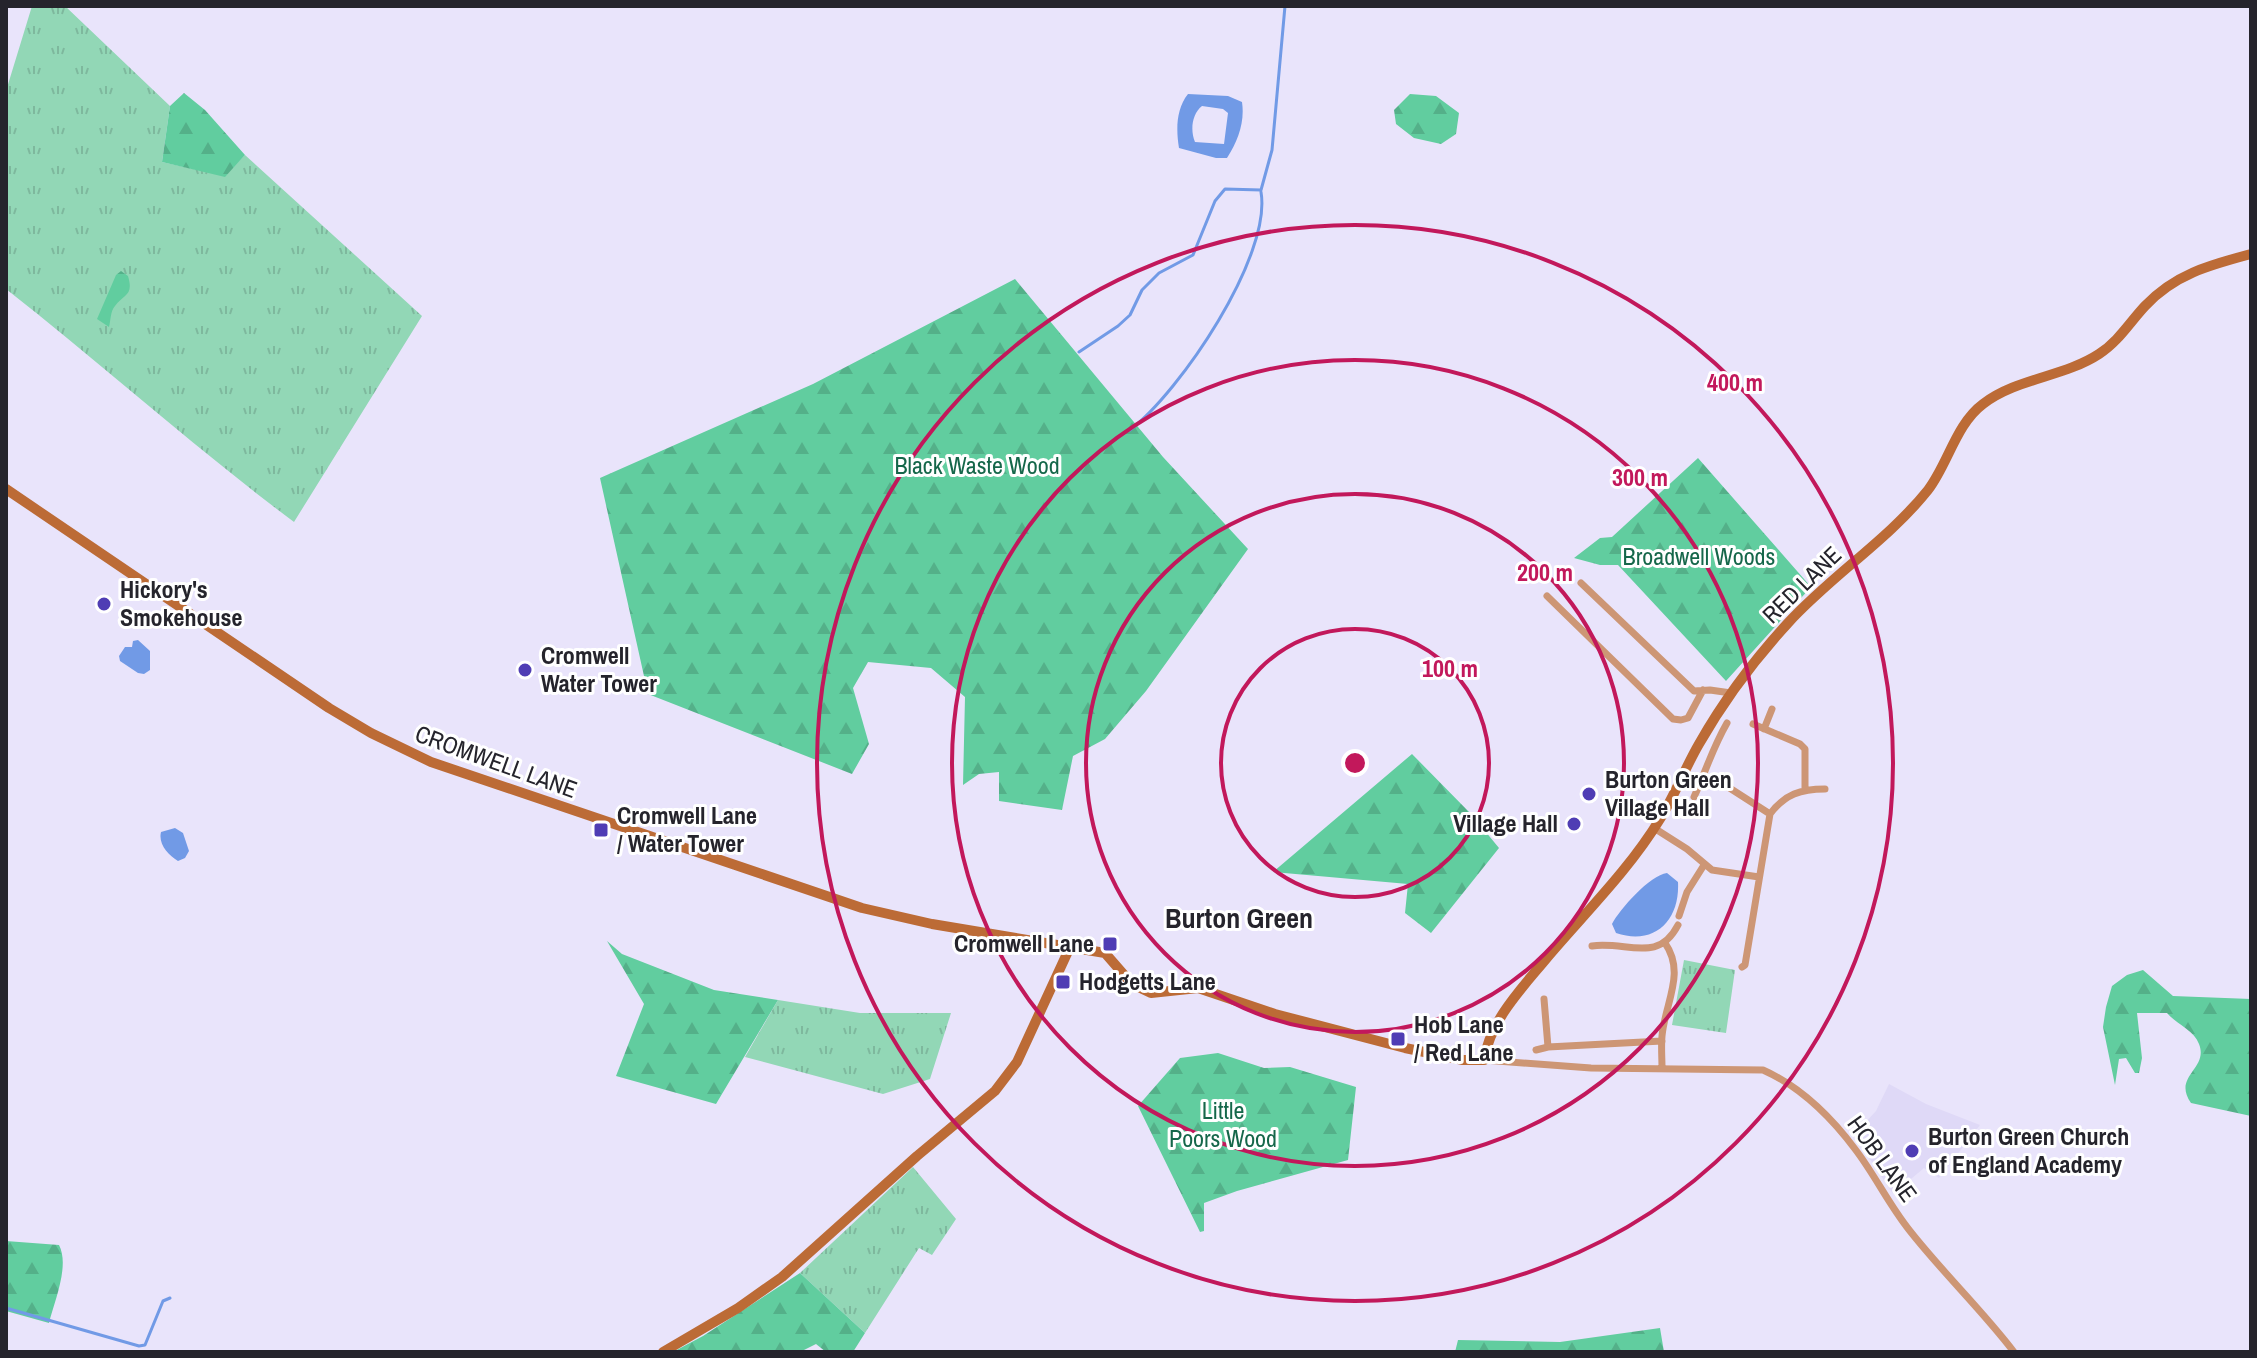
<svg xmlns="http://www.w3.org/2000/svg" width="2257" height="1358" viewBox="0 0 2257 1358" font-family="'Archivo Narrow',sans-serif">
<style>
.built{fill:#dfd9f7}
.grass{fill:url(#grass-tufts)}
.forest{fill:url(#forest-firs)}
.water{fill:#719ae6;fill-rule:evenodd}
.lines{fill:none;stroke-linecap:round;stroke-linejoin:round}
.stream{stroke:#719ae6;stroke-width:3}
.street{stroke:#cd9675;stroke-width:7}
.secondary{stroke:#bc6b36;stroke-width:10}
.ring{fill:none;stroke:#c2185b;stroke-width:4}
.poi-dot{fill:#4f3db4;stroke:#fff;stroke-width:3}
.labels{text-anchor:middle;stroke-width:6;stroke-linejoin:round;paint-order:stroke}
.park-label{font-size:24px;fill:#15674a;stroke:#fff}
.street-label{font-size:24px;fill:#25242c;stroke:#fff}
.poi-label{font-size:24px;font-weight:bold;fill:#25242c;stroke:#fff;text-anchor:start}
.quarter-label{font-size:28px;font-weight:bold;fill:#25242c;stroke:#fff}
.centre{fill:#c2185b;stroke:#fff;stroke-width:4}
.ring-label{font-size:24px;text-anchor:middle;font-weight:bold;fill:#c2185b;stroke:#fff;stroke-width:6;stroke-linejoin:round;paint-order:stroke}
</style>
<defs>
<pattern id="grass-tufts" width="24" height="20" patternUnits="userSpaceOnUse" patternTransform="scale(2)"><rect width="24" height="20" fill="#92d7b6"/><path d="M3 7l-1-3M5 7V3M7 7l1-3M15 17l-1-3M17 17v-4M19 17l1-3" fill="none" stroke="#7eb89d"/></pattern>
<pattern id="forest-firs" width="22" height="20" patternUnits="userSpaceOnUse" patternTransform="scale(2)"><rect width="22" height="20" fill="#61cd9f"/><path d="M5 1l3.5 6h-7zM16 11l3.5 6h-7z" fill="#54b089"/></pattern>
</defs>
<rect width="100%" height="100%" fill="#e9e4fb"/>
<path class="built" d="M1889 1084 1926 1104 1980 1125 1939 1178 1924 1168 1893 1194 1854 1135 1876 1111Z"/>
<path class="grass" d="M32 6H65L170 106 162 162 225 176 245 155 422 316 294 522C195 448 103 365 6 289V91Z
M1684 960 1735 970 1726 1033 1672 1025Z
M778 1000 860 1013H951L930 1079 883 1094 745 1057Z
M913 1167 956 1219 932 1255 919 1248 865 1333 800 1273Z"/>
<path class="forest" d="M184 93 205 110 245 155 225 177 162 162 170 106Z
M1410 94 1436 96 1459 113 1456 134 1441 144 1414 138 1396 124 1394 110Z
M121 271 128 276C134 296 124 294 115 306 110 312 111 320 109 327L97 319 116 275Z
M1015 279 1163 457 1248 549 1146 691 1105 739 1073 756 1062 810 999 801V772L979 774 963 785 965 697 931 668 868 662 853 688 869 744 852 774 648 694 600 478 813 384Z
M1698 458 1811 587 1726 681 1618 565H1600L1574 558 1600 538 1612 537Z
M1412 754 1471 814 1499 848 1431 933 1405 913 1408 884 1273 872Z
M607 941 622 954 714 990 778 1000 716 1104 616 1076 644 1004Z
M2143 970 2173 996 2251 999V1116L2191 1103C2172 1076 2209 1069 2199 1044 2194 1030 2176 1024 2167 1013H2137L2142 1058 2139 1073H2135L2126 1058 2119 1059 2115 1085 2103 1027 2106 1007 2112 986 2127 975Z
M1218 1053 1264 1068 1290 1067 1356 1087 1348 1160 1237 1191 1204 1203V1231L1200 1232 1138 1106 1180 1058Z
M6 1241 59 1245C70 1266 54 1302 49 1323L6 1311Z
M800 1273 865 1333 853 1352H826L816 1344 800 1352H673L703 1336Z
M1660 1328 1664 1352H1455L1458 1340 1560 1342Z"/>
<path class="water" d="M1188 94 1228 96 1242 102C1245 122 1238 141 1227 158H1216L1179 148C1176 130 1176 109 1188 94ZM1202 106 1223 109 1228 113 1224 144 1195 142C1190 130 1192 114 1202 106Z
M138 640 150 651V670L144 674 138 673 120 661 119 656 125 647H132L133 641Z
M175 828 183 833 189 851 185 858 178 861C168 855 158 844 161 832Z
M1667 873 1678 882C1680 921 1654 946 1616 933L1612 924C1620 909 1650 875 1667 873Z"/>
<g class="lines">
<path class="stream" d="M1079 352 1118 326 1130 315 1142 290 1159 273 1193 255 1215 201 1225 189 1261 190 1272 150 1285 6
M1130 430C1180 392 1272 256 1261 192
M6 1308 139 1346 145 1345 163 1301 170 1298"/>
<path class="street" d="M1581 583 1694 691 1710 690 1731 693
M1547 596 1673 719 1681 720 1688 718 1703 690
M1753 724 1800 744 1805 749V789
M1764 729 1772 709
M1706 778 1728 787 1770 814
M1694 797C1706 771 1712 749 1727 723
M1654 828 1687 849 1712 870 1759 877
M1679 916 1687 892 1704 865
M1592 946C1627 941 1658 964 1678 925
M1742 967 1745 965 1770 814C1785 794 1801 789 1825 789
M1544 999 1548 1047
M1536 1050 1548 1047 1662 1041
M1484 1060 1591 1068 1763 1070C1799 1086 1831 1117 1855 1149 1875 1175 1889 1205 1910 1231 1943 1273 1982 1310 2014 1352
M1662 1068C1662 1058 1661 1046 1662 1036 1665 1003 1686 973 1665 943"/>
<path class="secondary" d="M6 489 329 708 371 733 431 762 862 908 932 924 1105 953 1132 984 1151 993 1198 988 1275 1014 1405 1048 1463 1060H1484C1490 1021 1521 989 1546 959 1584 914 1629 870 1660 819 1675 795 1685 768 1699 744 1724 700 1754 660 1788 623 1832 575 1888 540 1928 490 1948 464 1956 424 1983 404 2017 378 2064 377 2099 354 2118 342 2130 322 2145 306 2175 274 2210 265 2251 254
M663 1352 738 1308 782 1277 917 1156 995 1091 1017 1062 1070 947"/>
</g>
<g class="ring">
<circle cx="1355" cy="763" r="134"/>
<circle cx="1355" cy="763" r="269"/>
<circle cx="1355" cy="763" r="403"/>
<circle cx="1355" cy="763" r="538"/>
</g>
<g class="poi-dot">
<circle cx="104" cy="604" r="8"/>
<circle cx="525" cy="670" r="8"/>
<circle cx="1589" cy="794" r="8"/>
<circle cx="1574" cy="824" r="8"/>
<rect x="593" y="822" width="16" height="16" rx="4"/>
<rect x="1102" y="936" width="16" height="16" rx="4"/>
<rect x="1055" y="974" width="16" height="16" rx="4"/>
<rect x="1390" y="1031" width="16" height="16" rx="4"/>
<circle cx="1912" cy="1151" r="8"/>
</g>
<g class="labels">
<g class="park-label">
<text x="977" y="474">Black Waste Wood</text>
<text x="1699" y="565">Broadwell Woods</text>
<text x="1223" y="1119">Little<tspan x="1223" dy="28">Poors Wood</tspan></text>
</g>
<g class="street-label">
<text transform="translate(1802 585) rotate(-44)" y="8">RED LANE</text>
<text transform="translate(496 762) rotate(20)" y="8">CROMWELL LANE</text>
<text transform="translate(1882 1159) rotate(54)" y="8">HOB LANE</text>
</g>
<g class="poi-label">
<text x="120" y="598">Hickory's<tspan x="120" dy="28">Smokehouse</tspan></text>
<text x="541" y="664">Cromwell<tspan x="541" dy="28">Water Tower</tspan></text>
<text x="1605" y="788">Burton Green<tspan x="1605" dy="28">Village Hall</tspan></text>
<text x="617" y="824">Cromwell Lane<tspan x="617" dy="28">/ Water Tower</tspan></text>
<text x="1558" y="832" text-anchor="end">Village Hall</text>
<text x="1094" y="952" text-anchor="end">Cromwell Lane</text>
<text x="1079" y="990">Hodgetts Lane</text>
<text x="1414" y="1033">Hob Lane<tspan x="1414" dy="28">/ Red Lane</tspan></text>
<text x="1928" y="1145">Burton Green Church<tspan x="1928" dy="28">of England Academy</tspan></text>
</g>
<g class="quarter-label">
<text x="1239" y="928">Burton Green</text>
</g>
</g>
<circle cx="1355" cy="763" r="12" class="centre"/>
<g class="ring-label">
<text x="1735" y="391">400 m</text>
<text x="1640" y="486">300 m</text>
<text x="1545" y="581">200 m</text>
<text x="1450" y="677">100 m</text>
</g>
<rect width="2257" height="1358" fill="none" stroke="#25242c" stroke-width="16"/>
</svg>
